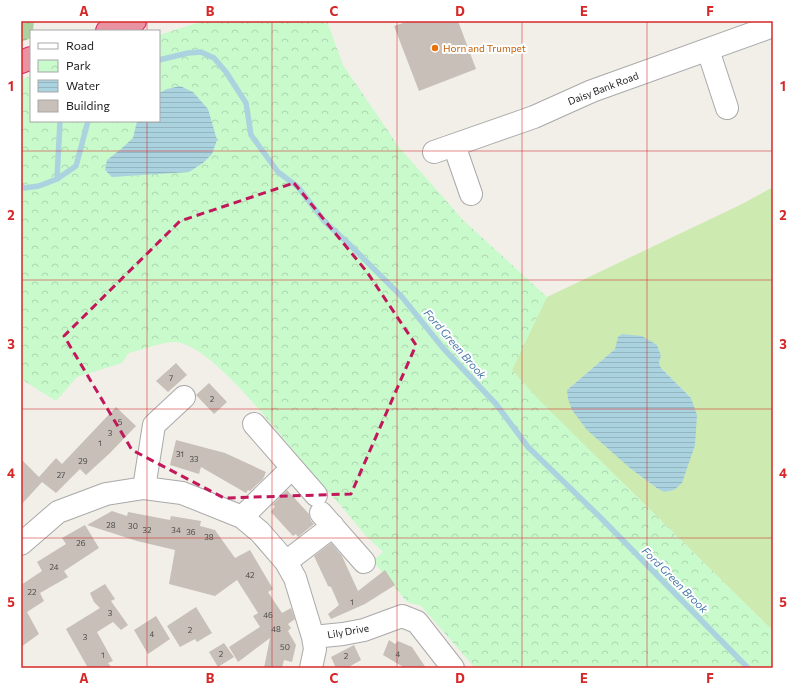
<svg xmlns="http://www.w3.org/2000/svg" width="794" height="689" viewBox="0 0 794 689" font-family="Commissioner,sans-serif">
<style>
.grass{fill:#cdebb0;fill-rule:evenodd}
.forest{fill:url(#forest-crowns)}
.park{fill:url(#park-crowns)}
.water{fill:url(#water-rules)}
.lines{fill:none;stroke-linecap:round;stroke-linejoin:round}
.stream{stroke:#aad3df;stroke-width:5.5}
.building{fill:#c7bfb8}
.minor-casing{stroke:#a9a9a9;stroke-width:24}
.highway-casing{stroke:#dc2a67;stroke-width:24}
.minor{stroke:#fff;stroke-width:22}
.highway{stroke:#e892a2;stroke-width:22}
.marked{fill:none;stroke:#c2185b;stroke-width:3;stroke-dasharray:8 5;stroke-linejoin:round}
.grid{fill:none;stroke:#d62828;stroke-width:1;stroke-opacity:0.55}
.food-dot{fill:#e8710a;stroke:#fff;stroke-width:1.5}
.labels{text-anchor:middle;stroke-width:4;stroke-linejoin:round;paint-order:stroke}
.number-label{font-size:8px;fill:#4b4948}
.food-label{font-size:10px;fill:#c56008;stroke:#fff;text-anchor:start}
.street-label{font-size:10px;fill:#222;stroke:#fff}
.water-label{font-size:11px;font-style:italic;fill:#4a7aab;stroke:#fff}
.neatline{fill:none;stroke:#d62828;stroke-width:1.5}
.grid-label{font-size:13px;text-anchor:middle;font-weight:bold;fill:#d62828}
</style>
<defs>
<pattern id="forest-crowns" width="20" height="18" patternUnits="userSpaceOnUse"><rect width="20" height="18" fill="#add19e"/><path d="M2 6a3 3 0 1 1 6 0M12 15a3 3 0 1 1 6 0" fill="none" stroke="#95b388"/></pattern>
<pattern id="park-crowns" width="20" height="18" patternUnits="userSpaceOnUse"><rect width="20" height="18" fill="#c8facc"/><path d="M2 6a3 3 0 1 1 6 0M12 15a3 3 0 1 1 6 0" fill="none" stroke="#acd6af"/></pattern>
<pattern id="water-rules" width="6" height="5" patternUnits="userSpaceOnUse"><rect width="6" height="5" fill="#aad3df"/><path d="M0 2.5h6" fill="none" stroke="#92b5bf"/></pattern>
</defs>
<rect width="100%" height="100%" fill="#f2efe9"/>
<path class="grass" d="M339 187 511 370 547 297 742 204 773 187V631L624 484 746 668ZM615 349 661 356 659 363 661 368 691 398 664 492 658 489 631 469 567 390Z"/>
<path class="forest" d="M21 21H34L33 31H31V38L21 42Z"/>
<path class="park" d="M203 21H327L343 65 399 147 463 220 547 297 512 370 539 400 773 631V668H475L421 606 407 602 373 561 383 552 366 536C344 509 321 483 299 457 276 430 211 345 176 342 165 341 141 350 129 353L122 363 77 377 56 401 21 379V79L31 76V121H159V35Z"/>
<path class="water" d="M180 86 193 92 208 109 217 140 212 154 203 163 189 172 112 177 105 170 107 160 121 149 133 138 137 121H159V93L167 89Z
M622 334 642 336 657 345 661 356 659 363 661 368 691 398 697 415 695 445 682 483 674 490 664 492 658 489 631 469 587 430 572 410 568 399 567 390 615 349 618 337Z"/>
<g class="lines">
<path class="stream" d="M159 60 188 53 201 52 214 58 226 72 246 103 251 135 278 172 298 187 325 222 349 244 402 297 443 348 496 404 528 447 600 517 748 668
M57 179 60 121
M21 185 24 188 39 186 57 179 76 166 88 121"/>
</g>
<path class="building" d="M409 21H458L476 69 419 91 394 26Z
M176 363 187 375 168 392 156 381Z
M209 383 227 402 214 414 196 395Z
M116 407 136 426 110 453 86 475 80 469 56 493 42 482 21 505V459L39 477 56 458 62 464Z
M176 440 225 453 266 472 263 479 250 491 248 490 246 493 201 467 199 474 170 465Z
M287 490 309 514 311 521 314 524 298 537 296 534 293 536 271 512 275 506 272 505Z
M112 511 127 516 128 512 170 520 171 516 201 521 200 526 215 530 235 558 250 550 273 589 268 592 282 613 291 608 295 619 288 624 291 628 288 631 296 645 292 662 284 660 282 668H264L270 638 238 662 229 647 260 627 253 616 258 613 237 580 215 596 169 584 175 550 137 541 87 525Z
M85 525 99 548 64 571 68 577 40 593 44 601 27 612 39 634 21 647V585L42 571 37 562 66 544 62 538Z
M331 543 342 556 358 591 385 570 395 585 365 604 331 619 328 614 339 605 331 587 328 586 314 556Z
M105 584 115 599 111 601 128 625 121 630 113 622 97 632 113 661 108 663 112 668H88L66 629 100 608 94 602 90 593Z
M196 607 212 633 197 642 195 639 180 647 167 626Z
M156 616 170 639 148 654 134 630Z
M389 640 395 644 398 641 412 647 426 668H405L383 655Z
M224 643 234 657 218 667 209 652Z
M354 645 361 660 347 668H336L331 657Z"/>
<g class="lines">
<g class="minor-casing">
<path id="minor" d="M708 50 727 108
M454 145 471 194
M434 152 534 117 592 91 773 26
M254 424 316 495
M144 488 154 425 184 397
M321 513 364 562
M242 517 292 468
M21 544 58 512 106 494 144 488 182 493 242 517 260 532 286 562 295 578 313 637 315 649 311 668
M286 562 333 526
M313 637 343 634 364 630 402 616 417 622 453 668"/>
</g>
<g class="highway-casing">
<path id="highway" d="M107 31 135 21
M21 62 31 58"/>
</g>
<use href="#minor" class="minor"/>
<use href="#highway" class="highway"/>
</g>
<path class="marked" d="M294 183 367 272 416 345 351 494 224 498 132 450 64 336 180 221Z"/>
<path class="grid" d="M147 21V31M272 21V668M397 21V668M522 21V668M647 21V668M147 121V668M21 151H773M21 280H773M21 409H773M21 538H773"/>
<circle class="food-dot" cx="435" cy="48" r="4"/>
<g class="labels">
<g class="number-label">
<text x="171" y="381">7</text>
<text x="212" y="402">2</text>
<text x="120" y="425">5</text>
<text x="110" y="436">3</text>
<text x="100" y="446">1</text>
<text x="180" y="457">31</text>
<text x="194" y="462">33</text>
<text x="83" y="464">29</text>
<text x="61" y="478">27</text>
<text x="111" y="528">28</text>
<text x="133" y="529">30</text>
<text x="147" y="533">32</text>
<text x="176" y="533">34</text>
<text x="191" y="535">36</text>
<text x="209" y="540">38</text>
<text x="81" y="546">26</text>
<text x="54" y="570">24</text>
<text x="250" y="578">42</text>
<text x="32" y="595">22</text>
<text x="352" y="605">1</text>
<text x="110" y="616">3</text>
<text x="268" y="618">46</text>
<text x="276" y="632">48</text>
<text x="190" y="633">2</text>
<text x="152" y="637">4</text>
<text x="85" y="640">3</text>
<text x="285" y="650">50</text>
<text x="221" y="657">2</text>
<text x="398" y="657">4</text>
<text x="103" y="658">1</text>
<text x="346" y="659">2</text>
</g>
<g class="food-label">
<text x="443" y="52">Horn and Trumpet</text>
</g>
<g class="street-label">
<text transform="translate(603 88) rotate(-21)" y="4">Daisy Bank Road</text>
<text transform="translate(348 631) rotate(-10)" y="4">Lily Drive</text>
</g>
<g class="water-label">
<text transform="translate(455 344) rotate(49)" y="4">Ford Green Brook</text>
<text transform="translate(675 580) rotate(45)" y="4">Ford Green Brook</text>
</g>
</g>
<rect width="794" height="689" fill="none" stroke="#ffffff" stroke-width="44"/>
<rect x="30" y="30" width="130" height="92" fill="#ffffff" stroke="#a7a7a7"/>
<rect x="38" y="43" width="20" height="6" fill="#ffffff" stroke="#a7a7a7"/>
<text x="66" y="50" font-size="12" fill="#222222">Road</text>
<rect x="38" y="60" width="20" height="12" fill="url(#park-crowns)" stroke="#a7a7a7"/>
<text x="66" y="70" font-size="12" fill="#222222">Park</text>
<rect x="38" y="80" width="20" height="12" fill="url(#water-rules)" stroke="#a7a7a7"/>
<text x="66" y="90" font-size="12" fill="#222222">Water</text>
<rect x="38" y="100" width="20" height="12" fill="#c7bfb8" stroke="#a7a7a7"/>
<text x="66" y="110" font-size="12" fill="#222222">Building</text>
<rect x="22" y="22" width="750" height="645" class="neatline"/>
<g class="grid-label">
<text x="84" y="16">A</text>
<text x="210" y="16">B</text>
<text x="334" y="16">C</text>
<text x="460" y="16">D</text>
<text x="584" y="16">E</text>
<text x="710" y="16">F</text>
<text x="11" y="91">1</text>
<text x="783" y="91">1</text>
<text x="11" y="220">2</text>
<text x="783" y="220">2</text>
<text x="11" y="349">3</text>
<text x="783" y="349">3</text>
<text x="11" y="478">4</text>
<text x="783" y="478">4</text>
<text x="11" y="607">5</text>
<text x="783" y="607">5</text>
<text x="84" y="683">A</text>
<text x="210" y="683">B</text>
<text x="334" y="683">C</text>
<text x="460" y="683">D</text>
<text x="584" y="683">E</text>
<text x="710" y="683">F</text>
</g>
</svg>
